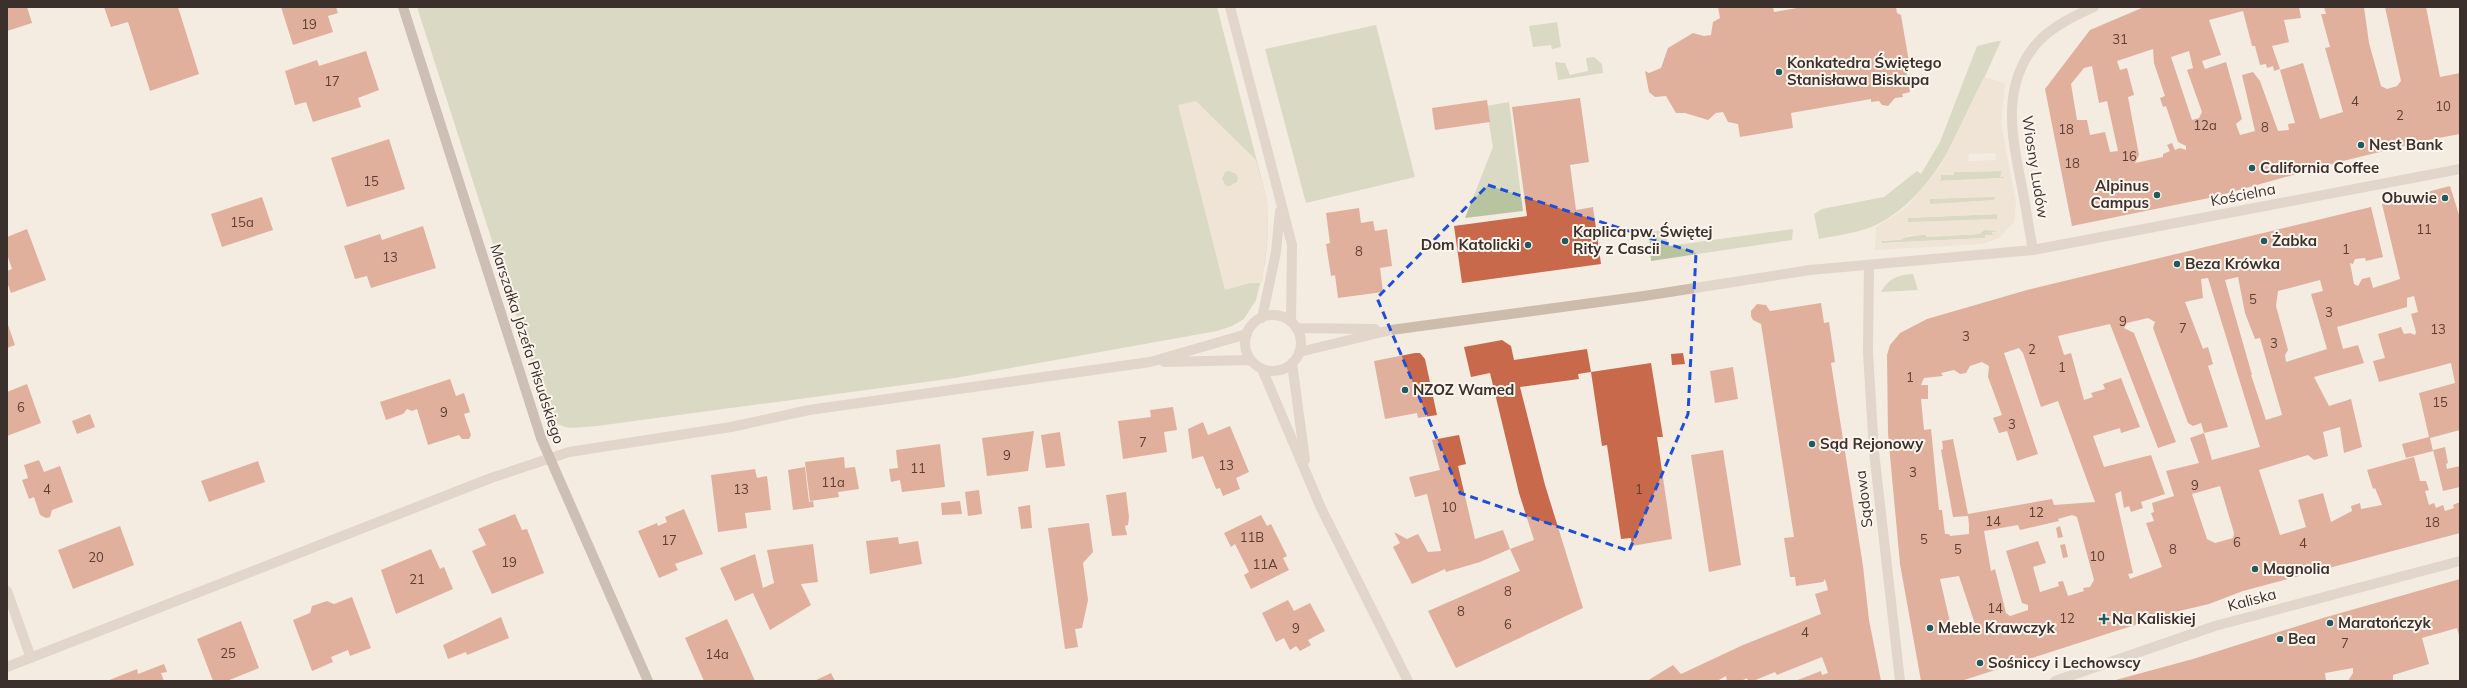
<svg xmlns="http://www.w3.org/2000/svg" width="2467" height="688" viewBox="0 0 2467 688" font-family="Mulish,sans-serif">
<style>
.green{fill:#b8c4a0}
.plaza{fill:#ecdcc8;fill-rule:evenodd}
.building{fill:#c8694b;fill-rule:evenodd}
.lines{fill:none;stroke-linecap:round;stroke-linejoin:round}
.street{stroke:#cdbbac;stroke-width:10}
.secondary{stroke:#a18a7d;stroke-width:10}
.marked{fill:none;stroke:#1d4ed8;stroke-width:3;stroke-dasharray:8 5;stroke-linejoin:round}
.poi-dot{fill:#1f5a5e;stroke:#fbf5ee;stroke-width:1.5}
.labels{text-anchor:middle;stroke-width:4;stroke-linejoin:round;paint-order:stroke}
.number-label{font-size:13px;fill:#5e3e33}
.poi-label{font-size:15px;font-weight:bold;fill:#3b302b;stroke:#fbf5ee;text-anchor:start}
.street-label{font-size:15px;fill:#3b302b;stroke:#fbf5ee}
</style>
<rect width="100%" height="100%" fill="#f4ebe1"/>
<path class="green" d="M417 7H1217L1267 200 1268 233 1265 263 1256 300 1244 319 1232 326 1217 331 955 378 597 426C576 427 563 433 548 415Z
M1557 22 1561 47 1552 49 1551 45 1533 47 1529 26Z
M1376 25 1415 177 1306 203 1265 49Z
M1998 41H2001C1971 104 1943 192 1876 225 1859 233 1838 235 1819 239L1814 214 1822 209 1884 197 1917 171 1921 174 1940 142 1977 46Z
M1594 57 1602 64 1603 73 1558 80 1555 62 1565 63 1570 75 1588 71 1586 58Z
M1509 102 1523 211 1465 218 1493 147 1486 106Z
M2002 171 2001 177 2004 176V178L1937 181 1941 175H1954L1953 172Z
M1995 196V200L1930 205V199Z
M1997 214 1998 219 1908 223V218Z
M1663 229 1669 246 1793 229 1792 240 1651 261 1649 233Z
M1984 230H1998V231L1996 235 1985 238 1882 243V241C1899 240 1909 235 1926 235V237L1979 234Z
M1913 274 1918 290 1881 292C1889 278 1898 275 1913 274Z"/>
<path class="plaza" d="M1984 77 2005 83 2001 123 2016 203 2014 222 1999 238 1983 244 1875 250 1876 227 1906 208 1941 165ZM1995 153 1996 160 1968 161 1969 154ZM2002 171 2000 177 2004 176V178L1937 181 1941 180V175H1954V172ZM1995 197 1994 200 1930 204V199ZM1997 214V219L1908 222V218ZM1984 230 1998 231 1992 232V234L1995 235H1985V238L1882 243V241L1901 240 1909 235H1926V237L1979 234Z
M1196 101 1256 160 1267 200 1268 233 1262 283H1250L1225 290 1178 105ZM1229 171 1236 174 1238 178 1237 182 1230 186H1226L1222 179 1225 172Z"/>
<path class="building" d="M7 7H27L32 23 7 31Z
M104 7H178L199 74 150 91 128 22 111 27Z
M281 7H336L338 13 328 16 333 32 293 45Z
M1718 7H1773L1774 12 1803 7H1896L1897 13 1901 15 1910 68 1906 71 1910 92 1902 94 1903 97 1895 98 1888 106 1882 105 1879 101 1871 102V99L1791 113 1793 128 1740 137 1738 124 1728 122 1723 112 1716 113 1708 120 1685 113H1676L1666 96 1655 97 1649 92 1645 71 1649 73 1661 68 1668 48 1693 33 1704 36 1711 35 1713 22 1720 18Z
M2144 7H2299L2301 18 2284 20 2289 42 2272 46 2280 69 2274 71 2273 66 2267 68 2266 64 2260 65 2255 46H2252L2243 11 2209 20 2221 55 2202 61 2205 69 2226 62 2242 119 2236 124 2240 135 2255 131 2242 75 2253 72 2260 81 2278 131 2289 130 2288 124 2295 123 2280 70 2303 63 2320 119 2343 112 2325 48 2330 47 2321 14H2326L2324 7H2364L2369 43 2381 86 2387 89 2397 86 2401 81 2385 7H2426L2440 77 2460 73V134L2433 139 2343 161 2214 197 2072 226 2045 89 2090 30ZM2153 49 2154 63 2165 96 2160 98 2163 107 2166 106 2178 142 2186 146V150L2180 148 2175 150 2172 143 2167 145 2170 151 2163 154V157L2135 163 2139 155 2128 97 2134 95 2127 68 2120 70 2117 61ZM2189 51 2193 68 2187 70 2202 112 2199 118 2192 120 2171 57ZM2092 66 2099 103 2107 101 2118 151 2110 152 2105 132 2090 135 2087 120H2077L2071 84 2084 68Z
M366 51 379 90 358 98 361 107 313 122 306 102 295 105 285 71 317 60 319 66Z
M1580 98 1589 162 1570 165 1576 210 1593 207 1601 264 1462 283 1454 226 1527 216 1512 107Z
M1487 100 1490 122 1435 130 1432 108Z
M389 139 405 189 347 207 331 158Z
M2450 186 2460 218V430L2430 438 2433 451 2406 458 2402 444 2429 437 2419 393 2455 383 2451 363 2379 382 2373 361 2385 358 2378 334 2401 327 2404 334 2410 333 2415 335 2416 332 2411 314 2418 312 2414 296 2407 298V307L2337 327 2343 349 2358 345 2364 363 2314 377 2329 406 2351 399 2362 447 2344 453 2340 427 2323 432 2328 456 2314 460 2308 455 2259 470 2280 535 2306 527 2298 500 2323 493 2331 522 2352 511 2351 506 2360 503 2361 509 2382 505 2375 488 2373 489 2367 470 2414 457 2420 481H2426L2429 490 2425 491 2429 505 2434 503 2436 508 2443 505 2445 511 2454 508 2453 505 2460 502V533L2243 591 2209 604 2175 612 1961 681H1921L1900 564 1888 434 1887 355 1890 345 1900 333 1927 319 2027 290 2371 207 2383 257 2366 261 2365 258 2355 259 2353 264 2350 263 2354 284 2358 286 2362 279 2370 277 2373 288 2400 279 2382 204ZM2238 277 2245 313 2255 339 2260 338 2281 411 2282 415 2266 420 2251 375H2252L2225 280ZM2208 278 2260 447 2212 460 2204 433 2190 438 2199 463 2166 471 2174 496 2152 503 2154 512 2151 513 2154 521 2146 523 2162 567 2130 579 2128 574 2133 573 2115 494 2121 491 2124 508 2129 506 2131 512 2143 508 2141 502 2165 494 2151 455 2104 467 2093 436 2120 428 2121 433 2140 427 2121 378 2103 384 2105 389 2091 393 2093 397 2084 400 2071 353 2064 355 2058 336 2110 324 2158 448 2176 442 2134 333 2124 328 2127 323 2148 318 2155 322 2153 328 2188 423 2193 426 2201 423 2204 433 2228 427 2208 366 2213 364 2208 347 2203 349 2185 302 2203 298 2201 279ZM2320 280 2323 291 2311 294 2327 349 2286 362 2285 355 2288 350 2276 306 2278 291ZM2019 348 2023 353 2041 407 2058 401 2095 502 2054 505 2052 499 1968 514 1953 439 1942 441 1943 449 1941 450 1953 517 1968 516 1969 525V534L1950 536 1949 534H1945L1942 510H1939L1931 429 1924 430 1921 399H1928V385H1921L1924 378 1943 376 1941 373 1954 370 1960 374 1966 373 1970 366 1982 362 1989 366 1988 377 2002 415 1993 418 1999 433 2007 431 2017 461 2038 454 2004 353ZM2220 486 2234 533 2233 538 2215 543 2207 539 2192 494ZM2072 515 2077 517 2094 580 2090 587 2083 588 2084 591 2068 596 2063 581 2058 582 2059 586 2040 592 2033 567 2046 563 2038 541 2006 551 2022 603 2028 605V610L2010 616 2006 613 1995 569 1991 571 1984 531 2018 525 2020 530 2059 521 2058 519ZM1959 576 1976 627 1965 631 1963 627 1958 629 1959 633 1953 635 1940 579Z
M262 197 273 230 222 247 211 214Z
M1359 208 1361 223 1373 221 1375 231 1387 229 1392 266 1380 268 1383 292 1338 298 1335 275 1331 276 1326 244 1330 243 1326 213Z
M423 226 436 268 371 288 367 276 355 279 344 246 380 234 382 240Z
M27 229 46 280 11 293 7 282V271L12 269 7 254V237Z
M1821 303 1824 323 1829 322 1835 362 1831 363 1863 566 1869 620 1881 681H1795L1821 671 1822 675 1828 673 1822 657 1777 675 1775 672 1753 681H1748L1747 678 1741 681H1727L1726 676 1717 681H1647L1673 665 1681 674 1743 645 1821 614 1815 594 1828 590 1825 579 1823 582 1796 586 1795 577H1790L1784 538 1794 537 1761 324 1753 320 1751 316V311L1757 304 1766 305 1770 311Z
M7 322 15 345 7 348Z
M1502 340 1511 346 1514 360 1587 349 1591 372 1578 374 1579 379 1520 387 1545 485 1583 608 1456 668 1428 611 1520 571 1510 549 1534 540 1519 493 1490 373 1471 377 1464 347Z
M1415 353H1420L1425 359 1437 415 1418 418 1417 413 1385 419 1374 361Z
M1683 353 1685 364 1672 365 1671 354Z
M1651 363 1663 437H1657L1672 539 1632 546 1631 538 1621 539 1607 445 1602 446 1591 372Z
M1733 367 1738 399 1715 403 1710 371Z
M450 379 456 396 464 393 470 412 464 414 471 435 469 439H462L459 435 428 445 417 409 412 411 407 409 403 414 386 420 380 402Z
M27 384 41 423 7 436V392Z
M1173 407 1177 430 1164 432 1167 452 1123 459 1118 421 1151 417 1150 410Z
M90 414 95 427 77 434 72 421Z
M1203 422 1208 435 1230 426 1249 472 1236 478 1240 489 1223 496 1220 488 1216 489 1203 456 1192 459 1188 429Z
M1034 431 1028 471 987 476 982 438Z
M1060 432 1065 466 1046 468 1041 435Z
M1459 435 1466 464 1458 466 1475 539 1503 530 1510 549 1480 562 1446 572 1445 569 1412 584 1393 547 1400 543 1394 532 1407 539 1418 534 1428 552 1441 551 1427 494 1415 497 1409 477 1440 470 1432 440Z
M940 444 945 487 902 492 900 480 891 482 889 469 898 468 896 450Z
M2445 447 2448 463 2446 464 2447 469 2460 466V487L2443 491 2433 450Z
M1723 450 1741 565 1709 572 1691 455Z
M844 457 845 468 855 467 859 489 838 492 839 497 810 501 805 462Z
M39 460 44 472 60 466 73 502 52 510 50 517 46 518 40 515 34 497 29 499 22 480 28 478 24 465Z
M258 461 265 482 209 502 201 481Z
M805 467 809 502 813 501 814 507 793 510 788 470Z
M755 469 757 478 767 476 771 510 745 513 747 528 718 532 711 475Z
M979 490 982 514 968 516 965 492Z
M1126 492 1129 517 1128 525 1125 526 1127 535 1112 536 1106 495Z
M960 501 962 514 942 515 941 503Z
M1030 505 1032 528 1021 529 1018 507Z
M684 509 703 554 675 564 678 570 659 578 638 531 657 523 658 526 667 522 665 517Z
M515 514 522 530 527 529 544 573 492 594 472 551 486 545 478 529Z
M1261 515 1267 526 1271 524 1287 556 1283 558 1289 570 1251 589 1244 575 1249 572 1235 544 1231 547 1224 533Z
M1089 523 1093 552 1083 563 1088 600 1082 628 1075 629 1078 647 1065 649 1048 528Z
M120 526 134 565 73 589 58 550Z
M2060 526 2063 537 2058 538 2056 528Z
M898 537 899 544 918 541 922 564 870 574 866 541Z
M813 544 818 582 801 584 811 605 770 630 753 593 735 601 720 568 755 554 763 588 774 583 767 550Z
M2065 544 2068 557 2063 558 2060 545Z
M431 549 440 569 444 567 453 589 396 614 381 570Z
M2460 579V639L2457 628 2422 638 2429 664 2393 675V681H2348L2353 673V668L2325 673 2326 681H2112L2193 659 2323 618Z
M352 597 371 648 350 656 348 650 331 657 333 662 312 671 293 620 310 613 312 606 327 601 334 604Z
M1288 600 1294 611 1310 603 1325 631 1308 640 1311 645 1300 651 1296 646 1290 650 1284 638 1276 642 1262 613Z
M501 617 509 638 467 655 466 652 448 659 443 645Z
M727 619 740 647 755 681H704L685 638Z
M241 621 259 668 227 681H213L197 639Z
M164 664 167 672 161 673 164 681H107L137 669 138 674Z
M831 673 835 681H814Z"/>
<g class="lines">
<path class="street" d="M1230 7 1292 245 1291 322
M2033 250C2029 229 2026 208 2022 187 2012 138 2000 84 2038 42 2053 26 2074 16 2094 7
M1869 265 1868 352 1874 452 1900 681
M1245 343a28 28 0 1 1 56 0a28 28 0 1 1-56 0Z
M1262 318 1276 252 1280 211
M1296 328 1375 329
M1299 352 1391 330 1644 296 1810 270 2033 250 2460 169
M1164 362 1251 360
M1292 363 1305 460
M1262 369 1321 508 1408 681
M7 591 31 658
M7 667 491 478 569 452 731 427 809 410 1150 362 1247 334
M2055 681 2215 626 2460 561"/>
<path class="secondary" d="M403 7 541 438 648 681"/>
</g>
<path d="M0 0H2467V688H0ZM1488 185 1696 253 1688 414 1629 551 1460 493 1377 298Z" fill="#f4ebe1" fill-opacity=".55" fill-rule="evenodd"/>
<path class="marked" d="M1488 185 1696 253 1688 414 1629 551 1460 493 1377 298Z"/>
<g class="poi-dot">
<circle cx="1779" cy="72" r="4"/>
<circle cx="2361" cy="145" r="4"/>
<circle cx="2252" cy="168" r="4"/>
<circle cx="2157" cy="195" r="4"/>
<circle cx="2445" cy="198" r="4"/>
<circle cx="1565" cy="241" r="4"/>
<circle cx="2264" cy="241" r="4"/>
<circle cx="1528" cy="245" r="4"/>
<circle cx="2177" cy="264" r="4"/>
<circle cx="1405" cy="390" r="4"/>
<circle cx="1812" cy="444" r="4"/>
<circle cx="2255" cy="569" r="4"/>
<path d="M2102 613h4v4h4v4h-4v4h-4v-4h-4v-4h4z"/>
<circle cx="2330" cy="623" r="4"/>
<circle cx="1930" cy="628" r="4"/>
<circle cx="2280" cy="639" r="4"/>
<circle cx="1980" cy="663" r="4"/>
</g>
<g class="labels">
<g class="number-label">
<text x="309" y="29">19</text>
<text x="2120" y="44">31</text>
<text x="332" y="86">17</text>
<text x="2355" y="106">4</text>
<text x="2443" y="111">10</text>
<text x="2400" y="120">2</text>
<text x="2205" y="130">12a</text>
<text x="2265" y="132">8</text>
<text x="2066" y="134">18</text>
<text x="2129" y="161">16</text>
<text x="2072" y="168">18</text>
<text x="371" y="186">15</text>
<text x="242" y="227">15a</text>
<text x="2424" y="234">11</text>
<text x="2346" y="254">1</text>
<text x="1359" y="256">8</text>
<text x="390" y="262">13</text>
<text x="2253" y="304">5</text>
<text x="2329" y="317">3</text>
<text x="2123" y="326">9</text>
<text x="2183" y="333">7</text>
<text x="2438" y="334">13</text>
<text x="1966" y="341">3</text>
<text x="2274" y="348">3</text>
<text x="2032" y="354">2</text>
<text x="2062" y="372">1</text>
<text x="1910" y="382">1</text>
<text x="2440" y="407">15</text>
<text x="21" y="412">6</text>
<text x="444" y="417">9</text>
<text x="2012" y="429">3</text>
<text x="1143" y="447">7</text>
<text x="1007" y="460">9</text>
<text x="1226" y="470">13</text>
<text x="918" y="473">11</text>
<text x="1913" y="477">3</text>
<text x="833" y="487">11a</text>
<text x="2195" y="490">9</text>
<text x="47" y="494">4</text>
<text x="741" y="494">13</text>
<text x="1639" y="494">1</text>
<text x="1449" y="512">10</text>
<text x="2036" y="517">12</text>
<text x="1993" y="526">14</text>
<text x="2432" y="527">18</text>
<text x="1252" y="542">11B</text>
<text x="1924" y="544">5</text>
<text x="669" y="545">17</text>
<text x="2237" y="547">6</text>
<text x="2303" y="548">4</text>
<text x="1958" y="554">5</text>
<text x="2173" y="554">8</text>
<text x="2097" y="561">10</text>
<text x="96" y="562">20</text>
<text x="509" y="567">19</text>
<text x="1265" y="569">11A</text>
<text x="417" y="584">21</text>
<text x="1508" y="596">8</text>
<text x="1995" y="613">14</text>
<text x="1461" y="616">8</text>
<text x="2067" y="623">12</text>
<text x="1508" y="629">6</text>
<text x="1296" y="633">9</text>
<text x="1805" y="637">4</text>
<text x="2345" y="648">7</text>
<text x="228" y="658">25</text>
<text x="717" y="659">14a</text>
</g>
<g class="poi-label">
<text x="1787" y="68">Konkatedra Świętego<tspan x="1787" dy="17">Stanisława Biskupa</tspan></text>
<text x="2369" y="150">Nest Bank</text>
<text x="2260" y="173">California Coffee</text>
<text x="2149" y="191" text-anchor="end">Alpinus<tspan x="2149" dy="17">Campus</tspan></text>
<text x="2437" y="203" text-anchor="end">Obuwie</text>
<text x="1573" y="237">Kaplica pw. Świętej<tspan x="1573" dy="17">Rity z Cascii</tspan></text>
<text x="2272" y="246">Żabka</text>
<text x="1520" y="250" text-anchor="end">Dom Katolicki</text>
<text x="2185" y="269">Beza Krówka</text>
<text x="1413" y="395">NZOZ Wamed</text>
<text x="1820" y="449">Sąd Rejonowy</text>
<text x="2263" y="574">Magnolia</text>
<text x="2112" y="624">Na Kaliskiej</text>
<text x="2338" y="628">Maratończyk</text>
<text x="1938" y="633">Meble Krawczyk</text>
<text x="2288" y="644">Bea</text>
<text x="1988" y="668">Sośniccy i Lechowscy</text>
</g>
<g class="street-label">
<text transform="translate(2035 167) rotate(81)" y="5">Wiosny Ludów</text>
<text transform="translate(2243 195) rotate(-11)" y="5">Kościelna</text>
<text transform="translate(527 344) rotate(72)" y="5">Marszałka Józefa Piłsudskiego</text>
<text transform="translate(1864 499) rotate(-97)" y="5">Sądowa</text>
<text transform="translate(2252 600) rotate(-15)" y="5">Kaliska</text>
</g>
</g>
<rect width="2467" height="688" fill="none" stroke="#3b302b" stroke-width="16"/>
</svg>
